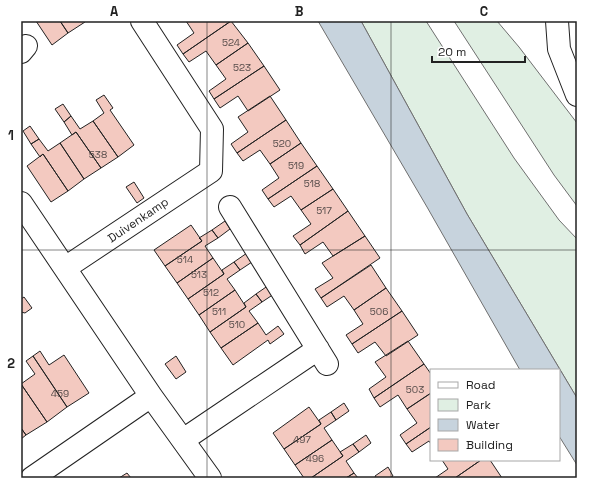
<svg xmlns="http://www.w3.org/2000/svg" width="598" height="499" viewBox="0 0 598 499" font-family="'Space Grotesk',sans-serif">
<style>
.green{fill:#e0efe3;stroke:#6f6f6f}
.water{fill:#c7d3dd;stroke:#6f6f6f}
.building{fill:#f3c9c0;stroke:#222}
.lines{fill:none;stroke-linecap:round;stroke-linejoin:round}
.minor-casing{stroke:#222;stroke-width:24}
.minor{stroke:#fff;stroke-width:22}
.grid{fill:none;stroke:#222;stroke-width:1;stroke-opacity:0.55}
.labels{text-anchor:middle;stroke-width:3;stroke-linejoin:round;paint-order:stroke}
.number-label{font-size:10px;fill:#564c4a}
.street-label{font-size:12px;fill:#222;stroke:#fff}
.neatline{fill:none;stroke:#222;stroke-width:1.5}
.grid-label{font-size:13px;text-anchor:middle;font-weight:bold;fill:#222}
</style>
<rect width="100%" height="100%" fill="#fff"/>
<path class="green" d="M361 21H426L514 158 559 220 577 239V398L467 214Z
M454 21H497L519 47 577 123V206L554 175Z"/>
<path class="water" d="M318 21H361L467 214 577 398V465L559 436V370H520L427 207Z"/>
<path class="building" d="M36 21H60L68 33 52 45Z
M60 21H84L85 22 68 33Z
M186 21H231L183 54 177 45 194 33Z
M231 21 248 43 216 65 206 51 189 62 183 54Z
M248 43 264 66 214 99 209 91 226 79 216 65Z
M264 66 280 90 248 111 238 96 220 108 214 99Z
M104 95 113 108 110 110 134 145 118 157 93 121 104 113 96 100Z
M270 96 286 120 237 153 231 144 248 132 238 117Z
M63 104 71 116 64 122 55 109Z
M71 116 80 129 93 121 118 157 101 168 76 132 72 135 64 122Z
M286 120 301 143 270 164 260 150 243 161 237 153Z
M30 126 39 139 31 144 23 131Z
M76 132 101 168 84 179 60 143Z
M39 139 48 151 60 143 84 179 68 191 43 154 40 157 31 144Z
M301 143 317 166 268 199 262 190 279 178 270 164Z
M43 154 68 191 51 202 27 166Z
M317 166 333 189 301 210 291 196 274 207 268 199Z
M134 182 144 198 137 203 126 187Z
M333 189 348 211 300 245 293 236 311 224 301 210Z
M348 211 365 236 333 256 323 242 305 254 300 245Z
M225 221 230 229 218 238 212 230Z
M191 225 202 241 165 266 154 250Z
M212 230 218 238 205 246 213 258 177 283 165 266 202 241 199 238Z
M365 236 380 258 321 298 315 289 333 278 322 263Z
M247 253 252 262 240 270 234 262Z
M213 258 224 274 188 299 177 283Z
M234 262 240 270 227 279 235 290 199 315 188 299 224 274 222 270Z
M371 265 386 288 354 310 344 296 327 307 321 298Z
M269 285 274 294 262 302 256 294Z
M386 288 402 311 352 344 346 335 363 324 354 310Z
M235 290 246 307 210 332 199 315Z
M256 294 262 302 249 311 258 323 221 348 210 332 246 307 244 303Z
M24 297 32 308 25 313 21 312V299Z
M402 311 418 335 386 356 375 342 358 353 352 344Z
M258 323 266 335 278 326 284 334 270 344 268 340 233 365 221 348Z
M408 341 424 364 374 398 369 389 386 377 375 362Z
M40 351 49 365 64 355 89 393 67 407 33 356Z
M33 356 67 407 47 422 21 384 35 374 26 361Z
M176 356 186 372 176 379 165 364Z
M424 364 431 374V393L407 409 398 395 380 407 374 398Z
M21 384 47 422 26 435 21 428Z
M431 393V427L406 444 400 435 417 423 407 409Z
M344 403 349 411 336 420 331 412Z
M309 407 321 424 284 449 273 433Z
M331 412 336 420 324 428 332 440 295 465 284 449 321 424 319 420Z
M431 427V444L429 441 412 452 406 444Z
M21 428 26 435 21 439Z
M366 435 371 443 359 452 353 444Z
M332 440 343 456 311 478H304L295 465Z
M353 444 359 452 346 461 354 473 346 478H311L343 456 340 452Z
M442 460H481L455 478H435L448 469Z
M481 460H490L502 478H455Z
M388 467 393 476 390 478H376L375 476Z
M127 473 131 478H119Z
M354 473 358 478H346Z"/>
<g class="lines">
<g class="minor-casing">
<path id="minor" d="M557 21 559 49 577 95
M21 52 26 46
M21 203 151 396 210 478
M230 207 327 364
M65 268 211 171 212 129 142 21
M183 440 318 349
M32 478 151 396"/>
</g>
<use href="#minor" class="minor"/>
</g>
<path class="grid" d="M207 21V478M391 21V478M21 250H577"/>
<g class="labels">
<g class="number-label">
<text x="231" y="46">524</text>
<text x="242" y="71">523</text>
<text x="282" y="147">520</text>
<text x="98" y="158">538</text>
<text x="296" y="169">519</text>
<text x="312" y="187">518</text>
<text x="324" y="214">517</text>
<text x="185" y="263">514</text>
<text x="199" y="278">513</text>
<text x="211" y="296">512</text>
<text x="219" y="315">511</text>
<text x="379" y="315">506</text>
<text x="237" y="328">510</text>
<text x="415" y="393">503</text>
<text x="60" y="397">459</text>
<text x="302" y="443">497</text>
<text x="315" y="462">496</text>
</g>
<g class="street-label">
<text transform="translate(138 220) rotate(-34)" y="4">Duivenkamp</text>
</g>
</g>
<rect width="598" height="499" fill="none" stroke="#ffffff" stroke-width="44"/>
<rect x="430" y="369" width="130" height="92" fill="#ffffff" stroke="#a7a7a7"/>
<rect x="438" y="382" width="20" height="6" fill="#ffffff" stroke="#a7a7a7"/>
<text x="466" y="389" font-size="12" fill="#222222">Road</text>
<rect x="438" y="399" width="20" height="12" fill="#e0efe3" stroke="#a7a7a7"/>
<text x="466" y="409" font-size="12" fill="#222222">Park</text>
<rect x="438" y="419" width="20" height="12" fill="#c7d3dd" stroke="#a7a7a7"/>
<text x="466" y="429" font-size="12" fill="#222222">Water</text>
<rect x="438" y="439" width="20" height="12" fill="#f3c9c0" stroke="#a7a7a7"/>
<text x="466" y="449" font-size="12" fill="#222222">Building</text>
<path d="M432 56v6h93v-6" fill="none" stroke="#222222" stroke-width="2"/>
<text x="438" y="56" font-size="12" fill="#222222" stroke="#ffffff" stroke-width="3" paint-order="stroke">20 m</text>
<rect x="22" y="22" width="554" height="455" class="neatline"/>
<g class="grid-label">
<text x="114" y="16">A</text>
<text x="299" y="16">B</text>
<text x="484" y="16">C</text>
<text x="11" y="140">1</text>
<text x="11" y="368">2</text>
</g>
</svg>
